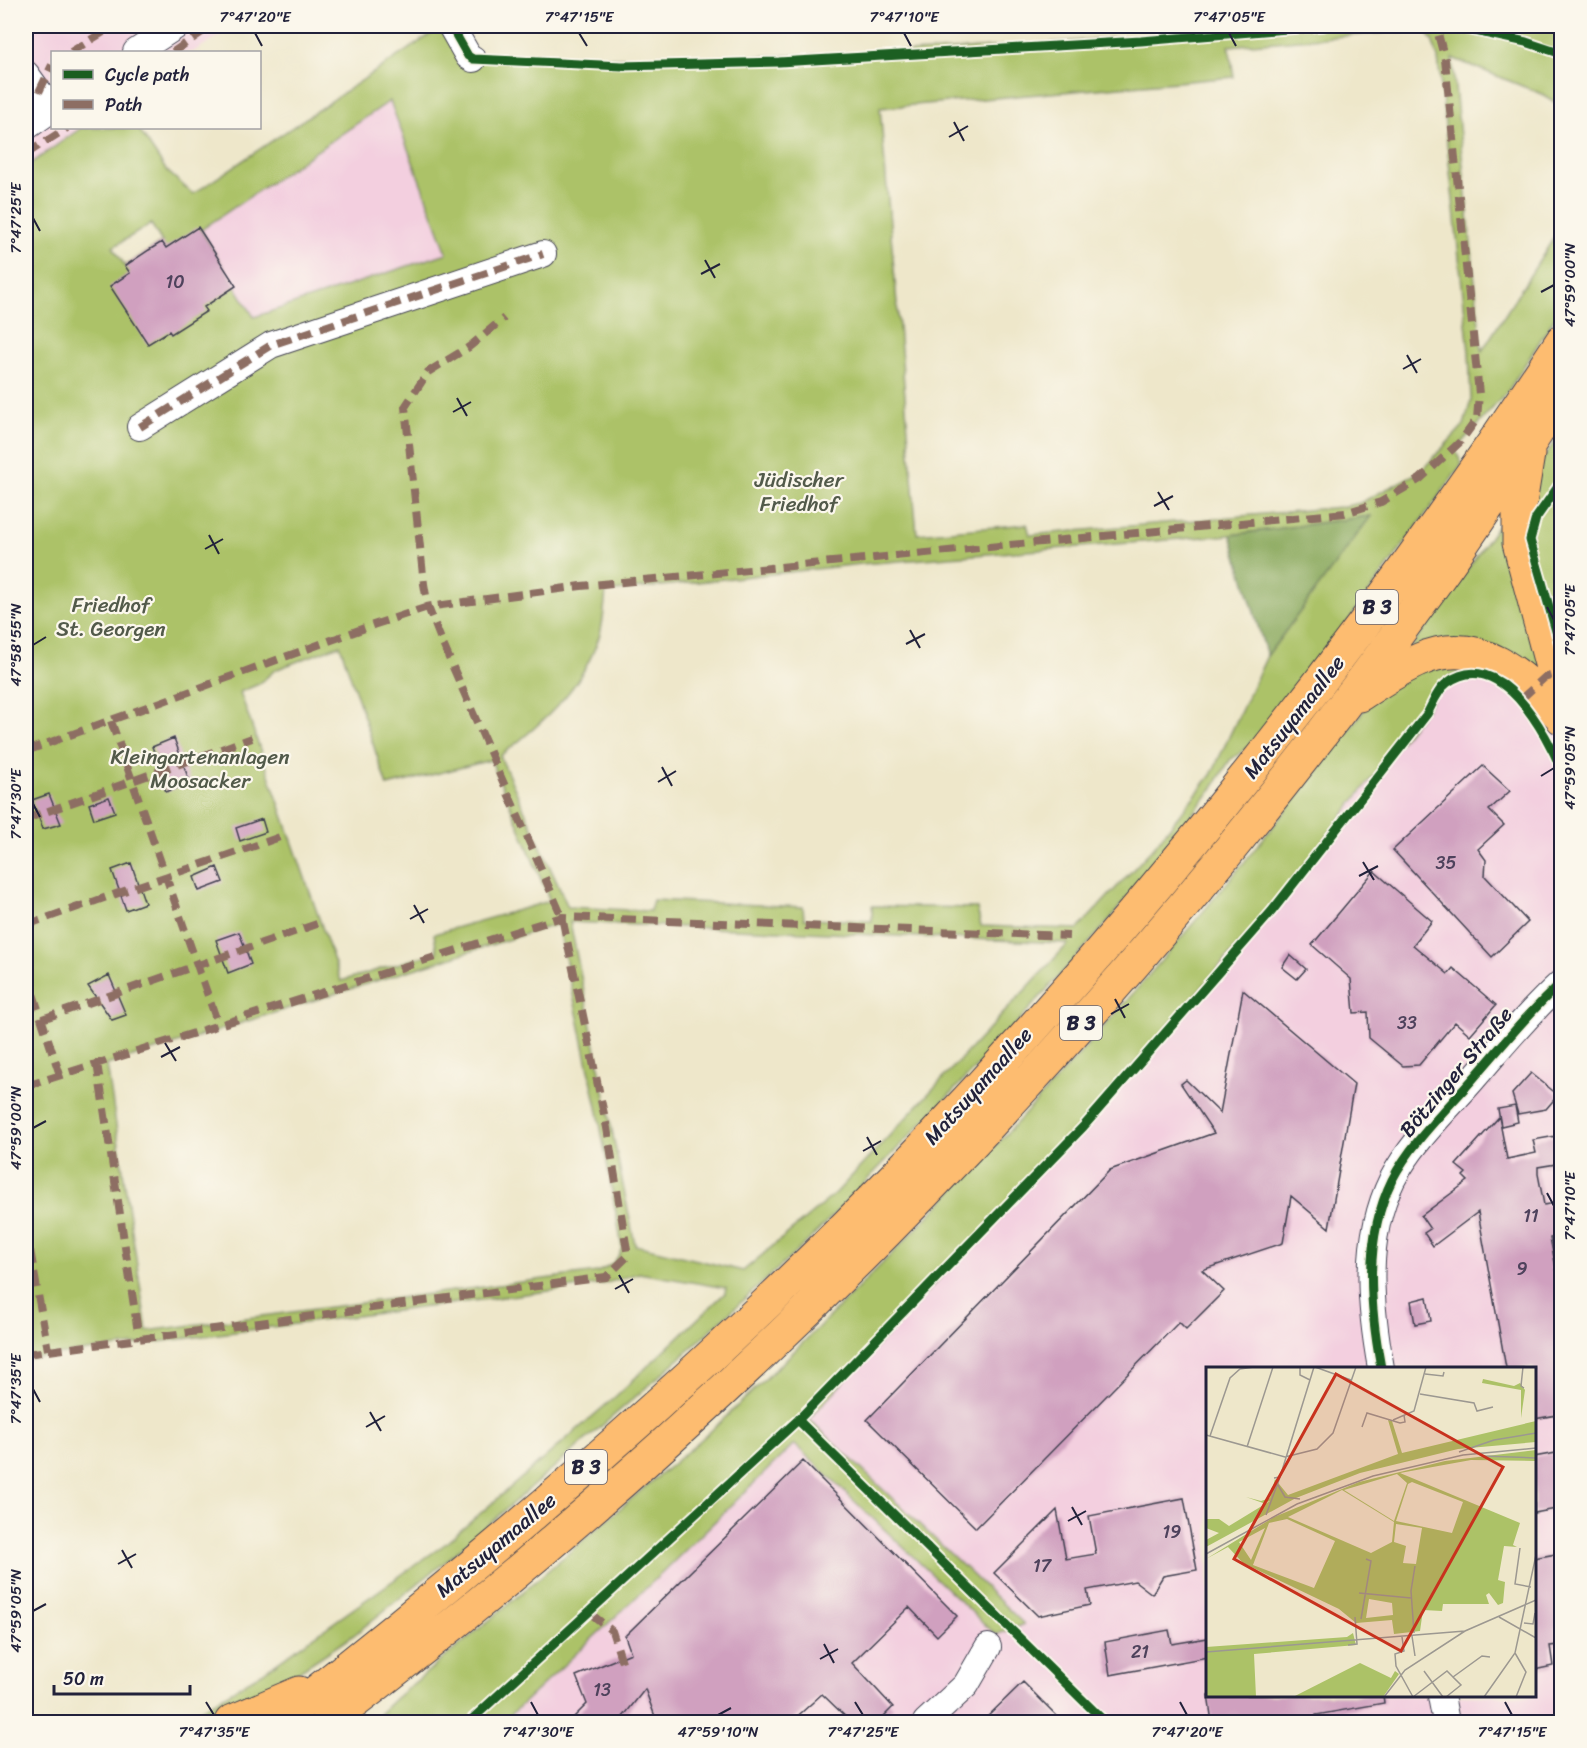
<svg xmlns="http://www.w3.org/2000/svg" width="1587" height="1748" viewBox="0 0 1587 1748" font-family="Sriracha,sans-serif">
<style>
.built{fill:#f3cfdf;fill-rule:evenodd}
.green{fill:#acc267;stroke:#677251;stroke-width:1.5;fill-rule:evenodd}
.forest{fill:#89a85c;stroke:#56654c;stroke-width:1.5}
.building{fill:#d0a0bf}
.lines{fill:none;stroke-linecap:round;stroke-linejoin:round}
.minor-casing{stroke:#414050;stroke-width:28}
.highway-casing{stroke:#414050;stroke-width:35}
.minor{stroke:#fff;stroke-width:26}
.highway{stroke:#fdbc70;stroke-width:33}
.quiet{stroke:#8d6e63;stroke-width:8;stroke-dasharray:15 8;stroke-linecap:butt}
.cycleway-casing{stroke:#fbf7ec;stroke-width:13}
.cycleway{stroke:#1b5e20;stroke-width:9}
.ticks{fill:none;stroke:#22223b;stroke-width:2}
.labels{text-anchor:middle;stroke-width:4.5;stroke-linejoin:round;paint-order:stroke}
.number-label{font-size:18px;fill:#4e425c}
.shield{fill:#fbf7ec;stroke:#636270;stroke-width:1.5}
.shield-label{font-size:20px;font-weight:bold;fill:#22223b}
.park-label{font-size:21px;fill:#525a4a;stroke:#fbf7ec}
.street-label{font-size:21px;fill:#22223b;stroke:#fbf7ec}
.inset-road{fill:none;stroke:#9c9891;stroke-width:1.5}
.view{fill:#c8321e;fill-opacity:0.15;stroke:#c8321e;stroke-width:3}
.inset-edge{fill:none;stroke:#22223b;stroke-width:3}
.neatline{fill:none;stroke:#22223b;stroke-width:2}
.ticks-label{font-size:15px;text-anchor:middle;fill:#22223b}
</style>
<rect width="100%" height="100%" fill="#fbf7ec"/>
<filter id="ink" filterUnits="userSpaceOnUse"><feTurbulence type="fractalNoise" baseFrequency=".0167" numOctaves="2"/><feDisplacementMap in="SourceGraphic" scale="12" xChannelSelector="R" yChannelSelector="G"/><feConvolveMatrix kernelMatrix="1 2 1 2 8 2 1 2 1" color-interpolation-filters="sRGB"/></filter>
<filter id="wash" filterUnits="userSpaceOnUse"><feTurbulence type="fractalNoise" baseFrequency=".008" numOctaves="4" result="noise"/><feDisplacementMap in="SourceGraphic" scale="24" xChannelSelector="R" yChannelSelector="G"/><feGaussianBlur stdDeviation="1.35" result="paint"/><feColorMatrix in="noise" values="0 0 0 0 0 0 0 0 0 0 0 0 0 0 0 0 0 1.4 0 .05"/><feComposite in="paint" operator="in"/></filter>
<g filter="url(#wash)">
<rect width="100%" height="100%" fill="#eee7ca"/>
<path class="built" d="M26 26H235L193 52H52V128H81L26 167Z
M390 101 447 253 254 317 201 231Z
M1561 668V1722H503L660 1575 794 1444 995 1635 1023 1624 808 1419 1080 1127 1269 910 1425 710 1444 679 1464 672ZM1208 1368H1534V1696H1208Z"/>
<path class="green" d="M443 26 477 54 494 57 705 58 938 51 1281 26H1561V106L1542 94 1452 58 1482 351 1562 225 1561 308 1508 391 1455 450 1462 464 1266 735 1230 760 1212 789 1107 923 985 1058 807 1242 679 1359 446 1561 354 1635 260 1697 248 1722H179L262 1673 445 1544 616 1396 725 1293 726 1288 639 1273 603 1284 26 1359V167L81 128H138L166 170 193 194ZM1423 29 1432 40 1438 58 1469 352 1471 400 1464 425 1421 471 1360 503 1341 507 1030 535 1027 524 917 534 880 108 1234 77 1229 46ZM390 101 447 253 254 317 201 230ZM151 224 162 242 125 266 113 247ZM1370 516 1267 656 1211 775 1154 847 1078 929 981 926 977 908 872 906V921L804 919 803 907 653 900 650 911 568 907 500 756C542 724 582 689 599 637 604 623 604 606 606 592L861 564 1231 535ZM340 645 387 786 491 760 550 901 434 934 437 952 341 981 240 692 259 684 275 670ZM570 922 1067 943 1068 944 835 1194 743 1271 635 1245ZM558 924 598 1112 622 1247C618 1261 610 1267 597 1272L147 1331 107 1065Z
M1561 432V549L1551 575 1552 579 1561 567V668L1464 672 1444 679 1425 710 1269 910 1080 1127 809 1419 1024 1624 996 1635 794 1444 660 1575 503 1722H371L396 1698C470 1637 543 1575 615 1513 648 1484 682 1457 714 1428 1031 1129 1322 796 1561 432Z"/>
<path class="forest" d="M1371 516 1267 656 1231 535Z"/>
<g id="blocks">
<path class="building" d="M198 227 236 286 204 307 207 311 171 334 169 331 148 344 110 286 130 273 125 266 149 250 162 242 166 248Z
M174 738 190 783 166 792 161 777 165 776 152 747Z
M1483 766 1510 791 1489 810 1504 825 1478 849 1486 860 1485 876 1528 922 1492 957 1393 850Z
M49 794 61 824 43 829 32 800Z
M109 797 115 812 94 819 89 804Z
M262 819 266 832 240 841 236 828Z
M131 863 145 903 126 910 112 870Z
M217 867 223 882 199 891 194 877Z
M1374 871 1432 921 1413 945 1448 974 1453 968 1496 1005 1470 1035 1455 1022 1419 1065 1403 1066 1369 1038 1368 1012 1354 1013 1351 979 1312 945Z
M239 932 251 964 228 973 216 940Z
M1290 955 1306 969 1297 979 1282 967Z
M109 975 126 1015 112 1020 88 986Z
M1243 990 1354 1084 1329 1228 1291 1196 1283 1243 1202 1270 1224 1291 1186 1329 1179 1322 976 1528 867 1420 1110 1170 1214 1133 1181 1084 1186 1080 1220 1113Z
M1531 1073 1558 1095 1546 1109 1518 1114 1512 1094Z
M1515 1106 1518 1122 1501 1126 1498 1109Z
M1499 1117 1507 1159 1536 1153 1533 1140 1562 1135V1163L1538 1167V1174L1544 1205 1562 1202V1235L1550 1238 1562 1297V1414L1534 1419V1368H1506L1478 1212 1433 1246 1424 1233 1430 1229 1421 1216 1468 1181 1463 1176 1466 1173 1456 1165Z
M1427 1297 1431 1321 1415 1324 1411 1301Z
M1562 1452V1481H1559L1562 1508 1534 1513V1457Z
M803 1461 957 1616 937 1636 909 1607 852 1663 893 1707 878 1722H851L822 1694 791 1722H657L645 1689 619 1722H569L587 1704 576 1676 631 1653 625 1636Z
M1184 1498 1197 1570 1163 1576 1152 1594 1135 1581 1087 1590 1090 1605 1038 1616 994 1573 1057 1510 1066 1559 1096 1554 1089 1516Z
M1562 1553V1627L1555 1628 1558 1645 1550 1646 1553 1666 1534 1670V1558Z
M1169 1630 1172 1644 1208 1638V1657L1110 1675 1105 1642Z
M1023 1682 1063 1722H982Z
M1208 1695H1383L1384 1703 1316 1715 1317 1720 1304 1722H1212Z"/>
</g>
</g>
<g filter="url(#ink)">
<use href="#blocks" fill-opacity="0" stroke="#414050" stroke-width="1.5"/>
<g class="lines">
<g class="minor-casing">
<path id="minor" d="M451 26 468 56 473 59
M136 52 176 26
M26 74 52 110
M26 127 52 109
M140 427 271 345 543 254
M1381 1368C1370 1307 1363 1239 1392 1180 1411 1143 1445 1111 1472 1080 1501 1047 1529 1012 1562 982
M1441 1696 1446 1722
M926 1722 966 1685 988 1647"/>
</g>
<g class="highway-casing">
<path id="highway" d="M1528 454 1519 510V543L1554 675 1562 718
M1359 695C1378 683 1398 669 1419 660 1479 633 1523 676 1561 716
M231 1722 299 1693
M278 1722C500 1549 715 1363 911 1160 1152 907 1370 633 1562 341
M328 1722C750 1403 1124 1013 1434 584 1479 522 1520 457 1562 394"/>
</g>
<use href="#minor" class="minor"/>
<use href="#highway" class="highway"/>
<path class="quiet" d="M71 52 113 26
M173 52 211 26
M39 92 52 65
M26 154 67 128
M140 427 271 345 543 254
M1521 699 1544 678 1562 672
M111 721 218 1024
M26 751 373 625 428 607 581 586 1345 513 1381 502 1420 479 1460 442 1477 419 1479 394 1445 60 1436 26
M26 819 252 738
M26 925 286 835
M26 973 60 1075
M42 1019 317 924
M97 1063 139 1339
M26 1086 562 917 1069 936
M26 1228 48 1350
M26 1354 606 1277 628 1256 607 1128 562 917 442 642 428 607 424 584 405 407 428 372 469 347 504 318
M590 1613 612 1631 623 1665"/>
<g class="cycleway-casing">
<path id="cycleway" d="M451 26 468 56 473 59 622 66 779 62 1141 41 1324 26
M1452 26 1526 42 1562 54
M1562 481 1536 518 1530 540 1562 652
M1381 1368C1370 1307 1363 1239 1392 1180 1411 1143 1445 1111 1472 1080 1501 1047 1529 1012 1562 982
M798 1420 1105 1722
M469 1722 798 1420 1083 1127 1272 911 1427 714C1432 705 1438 689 1447 683 1499 644 1547 734 1562 771"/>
</g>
<use href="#cycleway" class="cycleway"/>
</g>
</g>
<path class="ticks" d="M255 33 262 46M579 33 587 46M904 33 911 46M1229 33 1236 46M954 122 964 141M949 137 968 126M33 218 40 231M705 260 715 278M701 274 720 264M1541 292 1554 285M1407 355 1417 373M1403 369 1421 359M457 398 467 416M453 412 471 402M1158 492 1169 510M1154 506 1173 496M209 535 219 554M205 549 223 539M1547 607 1554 620M910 630 920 648M906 644 925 634M33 645 46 637M662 767 672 786M1541 776 1554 768M658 782 676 771M33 804 40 817M1363 862 1374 880M1359 876 1378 866M414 905 424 923M410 919 428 909M1115 999 1125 1018M1111 1014 1129 1004M165 1043 176 1061M161 1057 180 1047M33 1128 46 1121M867 1137 877 1155M863 1151 881 1141M1547 1193 1554 1206M619 1275 629 1293M615 1289 633 1279M33 1389 40 1402M370 1412 381 1431M366 1427 385 1416M1072 1507 1082 1525M1068 1521 1086 1511M122 1550 132 1568M118 1564 136 1554M33 1611 46 1604M824 1644 834 1663M820 1659 838 1649M206 1702 214 1715M531 1702 538 1715M855 1702 863 1715M1180 1702 1187 1715M1505 1702 1512 1715M718 1715 731 1708"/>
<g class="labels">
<g class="number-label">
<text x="175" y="288">10</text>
<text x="1446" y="869">35</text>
<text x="1407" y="1029">33</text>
<text x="1531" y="1222">11</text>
<text x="1522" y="1275">9</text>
<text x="1172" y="1538">19</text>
<text x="1042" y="1572">17</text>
<text x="1140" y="1658">21</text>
<text x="602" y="1696">13</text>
</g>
<g class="shield">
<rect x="1356" y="590" width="42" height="34" rx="4.5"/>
<rect x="1060" y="1006" width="42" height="34" rx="4.5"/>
<rect x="565" y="1450" width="42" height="34" rx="4.5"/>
</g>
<g class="shield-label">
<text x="1377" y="614">B 3</text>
<text x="1081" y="1030">B 3</text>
<text x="586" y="1474">B 3</text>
</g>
<g class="park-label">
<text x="799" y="487">Jüdischer<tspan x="799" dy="24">Friedhof</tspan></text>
<text x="111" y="612">Friedhof<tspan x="111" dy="24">St. Georgen</tspan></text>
<text x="200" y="764">Kleingartenanlagen<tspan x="200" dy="24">Moosacker</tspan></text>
</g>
<g class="street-label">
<text transform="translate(1294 717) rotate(-52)" y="7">Matsuyamaallee</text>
<text transform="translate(1456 1072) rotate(-50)" y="7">Bötzinger Straße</text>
<text transform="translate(978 1086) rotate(-48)" y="7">Matsuyamaallee</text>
<text transform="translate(496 1545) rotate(-40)" y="7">Matsuyamaallee</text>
</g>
</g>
<g transform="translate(1206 1367)">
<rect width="330" height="330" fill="#eee7ca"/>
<path d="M277 12 308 19 314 16 319 23 315 51V23L276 16ZM182 53 186 54 196 86 330 54V75L252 82 154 106 90 131 0 180V173L13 166 0 161V152H13L23 159 64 134 57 136 40 130 55 134 64 131 69 112 82 128 192 87ZM330 83V94L265 93 194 106 314 156 307 178 311 180 298 179 292 213 299 215 297 236 292 238 283 226 280 228 283 237H237L236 244 217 243 214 264 188 267 186 253 150 256 133 242 37 196 22 180 0 192 68 150 153 115 239 94ZM191 107 201 116 188 154 138 123ZM206 115 257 135 246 166 190 154 202 117ZM136 123 188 155 186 175 165 186 82 150ZM81 152 129 174 108 221 47 198 63 156ZM190 157 216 161 210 197 197 196 200 179 188 175ZM59 161 45 193 33 175ZM163 232 186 236 187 248 160 251ZM147 266 150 278 48 287 50 330H0V280L141 270ZM154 296 185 311 189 304 193 307 177 330H87Z" fill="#acc267" fill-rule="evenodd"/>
<path class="inset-road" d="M94 0V8L104 13M109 0 145 13M317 0 315 19 318 21M219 7 237 9 238 5M214 27 268 36 271 44 287 40M187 53 208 44 220 0M156 60 161 46 194 56 199 55 198 48M0 68 79 90 111 82 127 66 150 0M4 69 24 11 34 2 48 0M41 80 67 0M253 85 288 73 330 66M277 89 330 91M68 111 74 110 108 0M72 118 79 130 94 132M60 148 74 110M314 181 309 217 325 220M0 187 91 137 167 109 257 88 330 81M153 226 205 231M293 250 330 271M155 252 165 194 160 192M318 256 327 257 329 246M208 266 205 224 209 199M206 269 209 289M196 270 198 284 189 287 190 299 207 330M142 278 151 277 149 250M0 285 259 264M309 286 320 305 310 330M218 304 237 330M178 330 199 303 259 264 330 233M207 330 241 304 247 310M240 330 255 318 247 310 276 289 284 290M278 330 309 286 330 188"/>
<path class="view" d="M130 7 297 100 195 284 28 192Z"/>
<rect width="330" height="330" class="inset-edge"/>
</g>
<rect width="1587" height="1748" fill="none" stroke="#fbf7ec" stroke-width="66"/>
<rect x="51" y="51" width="210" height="78" fill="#fbf7ec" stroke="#a4a2a5" stroke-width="1.5"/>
<rect x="63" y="70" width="30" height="9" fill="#1b5e20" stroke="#a4a2a5" stroke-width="1.5"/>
<text x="105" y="81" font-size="18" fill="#22223b">Cycle path</text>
<rect x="63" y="100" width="30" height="9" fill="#8d6e63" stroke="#a4a2a5" stroke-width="1.5"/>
<text x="105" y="111" font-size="18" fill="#22223b">Path</text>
<path d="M54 1685v9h136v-9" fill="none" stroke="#22223b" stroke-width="3"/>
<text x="63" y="1685" font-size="18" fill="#22223b" stroke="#fbf7ec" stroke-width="4.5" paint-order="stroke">50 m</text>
<rect x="33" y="33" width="1521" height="1682" class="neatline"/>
<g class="ticks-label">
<text x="255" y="22">7°47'20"E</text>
<text x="579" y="22">7°47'15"E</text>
<text x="904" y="22">7°47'10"E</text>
<text x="1229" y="22">7°47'05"E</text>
<text transform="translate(16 218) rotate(-90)" y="5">7°47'25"E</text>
<text transform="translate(1570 285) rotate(-90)" y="5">47°59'00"N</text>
<text transform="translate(1570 620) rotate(-90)" y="5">7°47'05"E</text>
<text transform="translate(16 645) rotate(-90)" y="5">47°58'55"N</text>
<text transform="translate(1570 768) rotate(-90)" y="5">47°59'05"N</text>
<text transform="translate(16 804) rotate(-90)" y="5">7°47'30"E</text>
<text transform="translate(16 1128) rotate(-90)" y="5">47°59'00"N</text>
<text transform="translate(1570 1206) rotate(-90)" y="5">7°47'10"E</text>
<text transform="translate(16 1389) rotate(-90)" y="5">7°47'35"E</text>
<text transform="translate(16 1611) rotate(-90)" y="5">47°59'05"N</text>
<text x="214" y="1737">7°47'35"E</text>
<text x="538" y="1737">7°47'30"E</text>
<text x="718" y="1737">47°59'10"N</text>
<text x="863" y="1737">7°47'25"E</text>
<text x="1187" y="1737">7°47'20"E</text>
<text x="1512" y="1737">7°47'15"E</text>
</g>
</svg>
